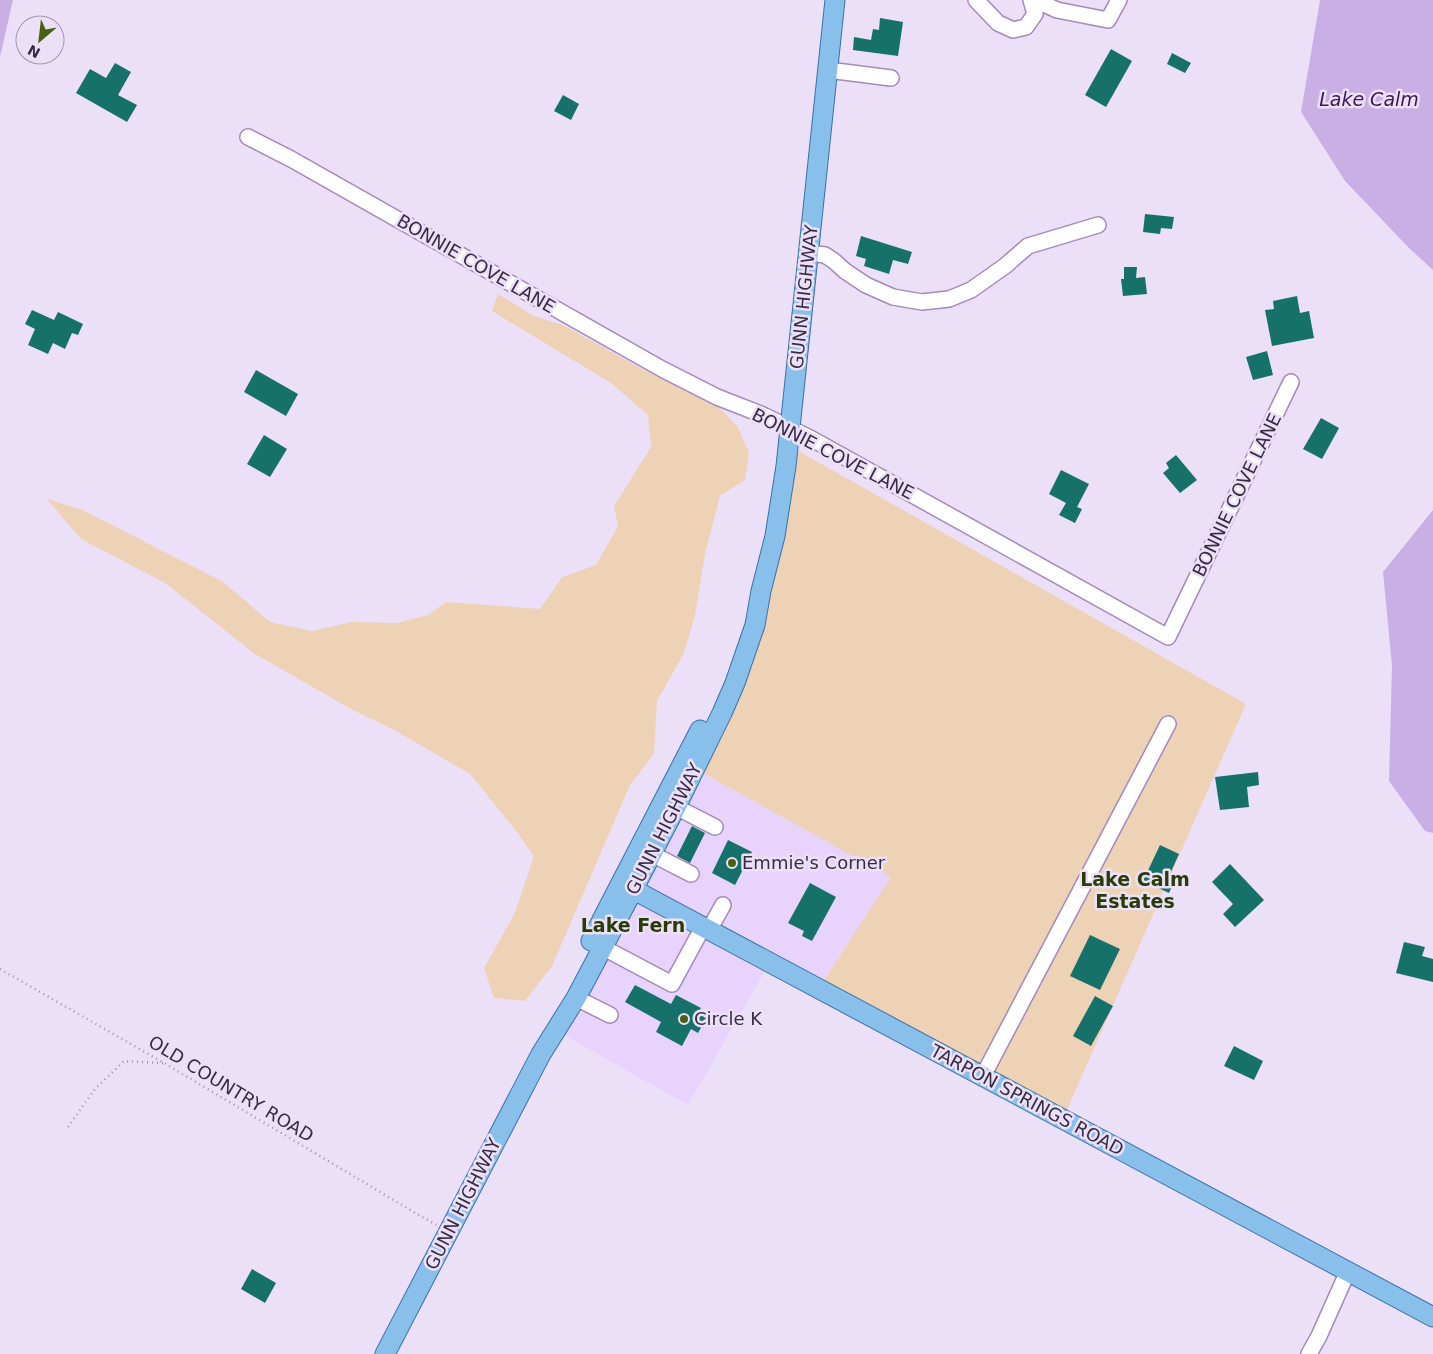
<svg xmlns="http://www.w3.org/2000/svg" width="1433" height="1354" viewBox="0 0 1433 1354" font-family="'DejaVu Sans',sans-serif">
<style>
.built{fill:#e7d3fb}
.green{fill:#eed2b6}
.water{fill:#caafe5}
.building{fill:#17716b}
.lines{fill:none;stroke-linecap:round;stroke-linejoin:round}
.minor-casing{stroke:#a488bf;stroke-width:18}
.major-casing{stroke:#3a70a8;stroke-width:21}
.path{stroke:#a094ac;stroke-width:2.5;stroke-dasharray:1 4;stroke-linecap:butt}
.minor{stroke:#fff;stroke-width:15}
.major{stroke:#89bfeb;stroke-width:19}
.poi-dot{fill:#466112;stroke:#ece0f8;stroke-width:2}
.labels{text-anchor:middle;stroke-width:5;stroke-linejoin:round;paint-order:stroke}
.street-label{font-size:18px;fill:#372c43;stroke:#ece0f8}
.poi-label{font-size:18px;fill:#372c43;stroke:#ece0f8;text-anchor:start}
.water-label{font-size:19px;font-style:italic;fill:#3c1756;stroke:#ece0f8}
.neighbourhood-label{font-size:19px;font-weight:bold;fill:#293c05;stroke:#ece0f8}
</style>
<rect width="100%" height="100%" fill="#ece0f8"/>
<path class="built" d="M701 772 891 877 823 982 643 886Z
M636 900 781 977 765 971 688 1105 562 1034Z"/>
<path class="green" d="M498 294 532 315 565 326 644 370 675 382 703 390 737 426 749 452 745 480 720 496 705 554 695 615 684 653 657 701 654 754 630 785 552 966 525 1001 494 998 484 968 515 913 534 856 517 832 470 774 396 731 351 709 255 654 165 583 81 539 47 499 83 510 223 582 270 622 312 631 352 622 397 623 428 615 446 602 540 609 562 577 596 565 618 526 614 506 651 447 648 415 611 383 492 311Z
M795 449 1246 704 1066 1112 992 1072 1177 720 1165 714 980 1066 823 982 891 877 701 772 716 742Z"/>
<path class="water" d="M0 0H13L0 57Z
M1320 0H1433V270L1409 248 1345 181 1301 112Z
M1433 510V833L1425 831 1389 781 1392 666 1383 572Z"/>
<path class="building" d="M880 18 903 22 898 56 853 50 854 37 871 40 873 29 879 30Z
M1111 49 1132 61 1106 107 1085 95Z
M1172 53 1191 63 1185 73 1167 64Z
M115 63 131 72 118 95 137 105 127 122 76 93 90 69 106 78Z
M563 95 579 104 571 120 554 111Z
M1145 214 1174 217 1172 229 1161 228 1160 234 1143 232Z
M861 236 912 252 908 264 893 260 889 274 864 266 866 259 856 256Z
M1124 267H1137L1136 278 1145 277 1147 294 1123 296 1121 279H1124Z
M1297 296 1300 313 1309 311 1314 338 1272 346 1265 310 1274 309 1273 301Z
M32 310 54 320 58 312 83 324 78 335 72 333 65 349 53 343 48 354 28 345 35 329 25 324Z
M1267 351 1273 375 1253 380 1246 357Z
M256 370 298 394 286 416 244 392Z
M1321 418 1339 428 1322 459 1303 449Z
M264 435 287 449 270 477 247 464Z
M1176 455 1197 480 1180 493 1163 473 1169 468 1166 463Z
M1061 470 1089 484 1077 507 1082 509 1075 523 1059 515 1066 503 1049 494Z
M1258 772 1259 785 1247 787 1249 807 1220 810 1215 777Z
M692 826 705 833 690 863 677 856Z
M728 840 752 852 735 885 712 873Z
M1160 845 1179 854 1170 874 1176 877 1169 893 1143 881Z
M1230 864 1264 900 1235 927 1223 914 1233 904 1212 882Z
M810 883 836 897 812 941 802 936 804 931 788 923Z
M1090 935 1120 949 1100 990 1070 976Z
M1404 942 1425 947 1422 956 1433 959V982L1396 973Z
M635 985 671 1004 676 995 701 1008 698 1013 707 1017 698 1033 691 1029 682 1046 656 1032 661 1022 625 1002Z
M1095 996 1113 1006 1091 1046 1073 1036Z
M1234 1046 1263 1061 1254 1080 1224 1066Z
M252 1269 276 1283 265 1303 241 1289Z"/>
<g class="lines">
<g class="minor-casing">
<path id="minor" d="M976 0 998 23 1013 30 1026 27 1035 14 1031 0
M1035 0 1057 10 1108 20 1119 0
M828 70 891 78
M248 137 291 159 662 369 717 397 763 415 812 439 1168 637 1291 382
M809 253 825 255 834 261 845 271 866 285 893 297 922 302 949 299 971 290 1005 266 1028 246 1098 225
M676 807 715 827
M652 854 691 874
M709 930 723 905
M602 947 672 984 703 927
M576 998 610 1015
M983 1076 1168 724
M1309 1354 1319 1336 1348 1271"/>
</g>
<g class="major-casing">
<path id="major" d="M621 883 1433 1317
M591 941 700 730
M385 1354 541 1054 576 998 633 890 676 807 722 713 735 683 755 625 761 591 775 536 786 466 835 0"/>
</g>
<path class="path" d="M0 969 164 1063 422 1217 437 1225
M68 1127 95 1089 124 1061 163 1063"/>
<use href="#minor" class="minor"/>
<use href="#major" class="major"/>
</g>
<g class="poi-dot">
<circle cx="732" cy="863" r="5"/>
<circle cx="684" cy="1019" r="5"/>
</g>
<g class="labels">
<g class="street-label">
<text transform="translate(476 264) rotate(30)" y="6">BONNIE COVE LANE</text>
<text transform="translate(804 297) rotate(-84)" y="6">GUNN HIGHWAY</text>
<text transform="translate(833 454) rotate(27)" y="6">BONNIE COVE LANE</text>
<text transform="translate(1237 495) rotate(-64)" y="6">BONNIE COVE LANE</text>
<text transform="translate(664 829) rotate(-63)" y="6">GUNN HIGHWAY</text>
<text transform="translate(231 1089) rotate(31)" y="6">OLD COUNTRY ROAD</text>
<text transform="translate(1027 1100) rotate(28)" y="6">TARPON SPRINGS ROAD</text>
<text transform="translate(463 1204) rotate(-63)" y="6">GUNN HIGHWAY</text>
</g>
<g class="poi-label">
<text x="742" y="869">Emmie's Corner</text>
<text x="694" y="1025">Circle K</text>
</g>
<g class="water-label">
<text x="1369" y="106">Lake Calm</text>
</g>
<g class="neighbourhood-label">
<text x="1135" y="886">Lake Calm<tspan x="1135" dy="22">Estates</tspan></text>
<text x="633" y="932">Lake Fern</text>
</g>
</g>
<g transform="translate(40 40) rotate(208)"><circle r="24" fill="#ece0f8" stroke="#a498b0"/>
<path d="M0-4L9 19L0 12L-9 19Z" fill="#466112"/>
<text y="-8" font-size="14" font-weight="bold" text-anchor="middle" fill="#372c43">N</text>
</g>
</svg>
